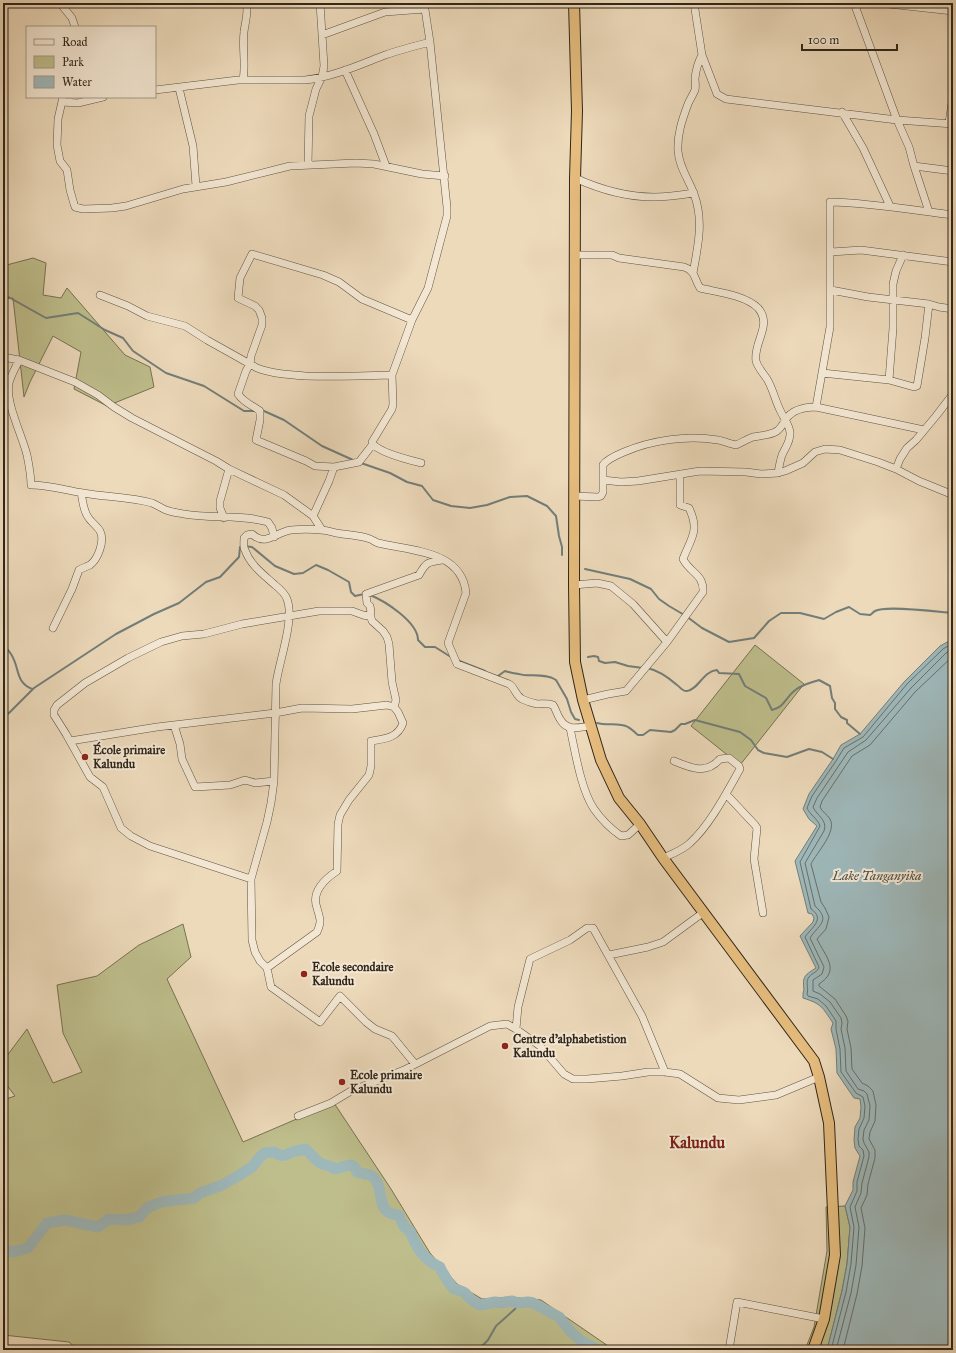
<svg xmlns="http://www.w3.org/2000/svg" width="956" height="1353" viewBox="0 0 956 1353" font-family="'IM FELL Great Primer',serif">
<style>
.green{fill:#bebe8c;stroke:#777253}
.water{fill:#9eb8ba;stroke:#727e7a}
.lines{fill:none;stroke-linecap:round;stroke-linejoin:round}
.shore{stroke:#676f6a;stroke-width:1}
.stream{stroke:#727e7a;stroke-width:2}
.river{stroke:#9eb8ba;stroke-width:11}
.minor-casing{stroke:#5f5342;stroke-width:8}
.highway-casing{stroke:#30261a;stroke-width:12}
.minor{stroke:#f3e7d3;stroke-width:7}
.highway{stroke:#e6bd7e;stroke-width:10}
.poi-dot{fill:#8f2418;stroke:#f3e7d3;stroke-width:1.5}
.labels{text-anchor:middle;stroke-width:4;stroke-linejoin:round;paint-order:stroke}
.poi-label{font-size:12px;font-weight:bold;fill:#30261a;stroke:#f3e7d3;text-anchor:start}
.water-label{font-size:13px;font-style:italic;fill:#4c4a42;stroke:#f3e7d3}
.district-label{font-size:16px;font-weight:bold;fill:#7a1f14;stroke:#f3e7d3}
</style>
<rect width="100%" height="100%" fill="#eddabb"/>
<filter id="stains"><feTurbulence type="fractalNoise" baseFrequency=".005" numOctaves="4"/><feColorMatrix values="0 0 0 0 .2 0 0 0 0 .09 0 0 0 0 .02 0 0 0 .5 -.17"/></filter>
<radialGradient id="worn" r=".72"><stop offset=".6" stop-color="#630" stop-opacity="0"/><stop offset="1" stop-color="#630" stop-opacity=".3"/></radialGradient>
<path class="green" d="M33 258 46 263 43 295 61 298 67 288 125 355 150 367 154 387 107 406 74 389 81 352 53 336 30 382 24 397 13 298 3 299V266Z
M755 645 804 684 740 765 691 726Z
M183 924 191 957 167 979 243 1142 334 1103 391 1189 430 1253 457 1284 482 1299 509 1297 541 1300 614 1350H78L69 1342 3 1335V1100L15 1096 3 1080V1061L27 1029 53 1083 82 1072 63 1033 57 985 97 976 139 945Z
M845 1206 850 1227 847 1264 842 1291 827 1350H805L814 1327 827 1251 826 1207Z"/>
<path class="water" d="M953 639V1350H827L842 1291 847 1264 850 1227 845 1206 853 1190V1182L860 1156 855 1148 854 1140 855 1127 860 1118 861 1107 860 1099 854 1098 837 1073 836 1049 831 1029 833 1023C822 1007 822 1004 803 998V993L804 990C802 976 805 975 816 968L800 936 813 922 814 918 812 914 808 913 795 861 817 826 809 819 803 809 809 794 833 759 841 745 860 734 904 682 940 646Z"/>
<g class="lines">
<path class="shore" d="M831 1350 846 1292 851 1264 854 1227 850 1207 857 1191V1182L864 1156 863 1150 859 1146 858 1139 859 1129 864 1118 865 1106 863 1097 856 1093 841 1072 840 1049 836 1029V1021L826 1006 818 999 808 996 807 994C809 989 805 981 809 977 813 972 817 973 819 967L805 937C811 928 826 919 811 909L800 862 820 826C818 819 810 815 807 808L812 796 836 761 844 748 863 737 907 684 943 649 953 643
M836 1350 851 1293 856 1265 859 1227 855 1207 861 1193 862 1183 869 1157V1152L864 1143 863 1139 864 1130 869 1120 870 1106 867 1094 864 1091 858 1089 846 1071 845 1048 841 1029 842 1023 841 1018 830 1002 820 994 813 991V980L822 974 824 967 810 938C817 926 832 921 815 906L805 863 824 831C828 820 817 816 813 807L817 798 848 752 866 740 911 688 946 653 953 649
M843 1350 857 1294 862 1266 865 1228 861 1208 867 1195 868 1184 875 1158V1150L869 1139 870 1132 875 1121 876 1105 873 1091 868 1086 862 1083 852 1069 851 1048 847 1029 848 1021 846 1016 835 999 819 986V984C841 970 825 956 817 939L826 929 829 917 825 908 821 902 811 864C817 852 837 832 830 819 827 814 822 812 820 807L822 801 852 756 870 745 915 692 953 656"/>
<path class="stream" d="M3 294 46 318 78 313 105 330 123 338 133 351 166 373 204 386 244 411H256
M261 411H264L284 420 322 446 353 460
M361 463 390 473 407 482 422 486 433 500 451 506 470 508 487 505 510 497 527 496 547 506 556 516 559 536 562 547V555
M585 569 630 579 651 589 659 599 669 606 686 616 702 628 729 642 754 638 769 621 781 613H800L824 619 836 612 849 607 860 614 870 615C872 614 873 612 875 611 886 605 938 612 953 613
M370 595C385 601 418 622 418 640L425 647H435L451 657
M3 644C6 648 9 651 11 654 20 668 15 682 32 689
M588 657 594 656 598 657 599 661 605 663 615 662 628 666 643 668
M457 660 485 671
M647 668C657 670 669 678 677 685 680 687 683 692 687 691 698 690 703 671 717 670L719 673 739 674 745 686 766 698 772 710C784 707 785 699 793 692 800 685 810 683 819 680L830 686 832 698 835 703V709L841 717 847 720V723L860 734
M496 676H498L505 671C511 673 518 674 524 675 534 676 547 674 556 680L567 699 571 712 575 719 579 720
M3 716 9 713 34 688 116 634 154 614 179 603 206 582 220 577 239 557 240 547 244 546 252 547 275 566 294 574 303 573 316 565 328 570 349 582 351 592 355 596 364 594
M597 723C607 726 619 722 628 727 632 729 635 733 638 735H643L650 730 671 732 675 730 681 724H685L695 720 740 732 751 740 758 750 764 753 787 757 809 749 822 752 833 759
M478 1350 488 1340 496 1326 515 1309 518 1303"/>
<path class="river" d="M3 1249 13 1252 28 1248 47 1223 65 1220 98 1227 109 1219 125 1220 139 1217 147 1208 161 1202 194 1198 200 1193 220 1186 238 1176 252 1167 261 1156 265 1153 274 1152C285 1159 285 1154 296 1151 299 1150 303 1150 306 1149 310 1153 314 1159 319 1162 324 1166 328 1164 335 1169L350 1165 354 1166 357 1172C362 1174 369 1174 372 1176 387 1189 373 1213 398 1215 403 1221 402 1228 410 1231 416 1247 424 1260 440 1267 441 1271 451 1286 453 1288 457 1290 462 1291 465 1293 470 1299 473 1302 480 1305L495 1302 501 1303 512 1301 518 1303 528 1302 533 1303 559 1317 571 1332 580 1340 598 1350"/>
<g class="minor-casing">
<path id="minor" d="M60 3 72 18 75 27
M694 3 702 55 717 94 726 99 897 120 953 124
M854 3 897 120 909 147 914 166 929 212
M879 3 953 11
M322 35 385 12 425 9
M345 70 374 134 386 166
M243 80C246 64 242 48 244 32 245 22 249 12 246 3
M179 88 193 146 196 186
M155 90 238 80H305C333 77 359 65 385 55 400 50 415 46 430 42
M63 97 58 119 57 145 60 161 67 170 70 190 74 204 75 207 83 209 112 208 126 206 183 189 226 182 290 166 356 163 374 164 422 174 445 176
M62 102 78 103 103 97
M842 112 863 148 890 206
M949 123 953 96
M308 165 309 116 316 89 322 77 324 66 320 3
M914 166 953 171
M575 178C599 189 627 197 654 197 667 197 681 195 694 193
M831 252 861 250 953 262
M575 255H612L619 258 684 267C696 271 694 279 700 288 717 292 745 295 758 308 773 325 753 342 756 361 758 368 763 373 767 379 773 389 775 400 780 410 783 417 789 424 790 432 791 441 785 448 782 455 780 461 779 467 778 473
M693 273C698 246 704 220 694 194 689 180 679 167 678 151 677 135 682 120 688 104 690 99 693 95 695 90 696 86 695 82 695 78 696 70 698 62 702 55
M831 290 868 297 929 304 939 307 953 309
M100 295 128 306 147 316 185 326 207 340 257 368C273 374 290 375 306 376 335 377 364 376 392 375
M3 357 19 360 75 382 98 395 114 407 132 418 216 461 229 469 220 501V508L224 518
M19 360C16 367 11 375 9 383 5 402 22 435 27 455 29 465 31 475 31 485 49 485 65 490 83 493 105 497 130 497 152 503 157 505 161 508 166 510 171 512 178 513 184 514 212 519 241 514 268 522L272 528 274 537
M822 373 889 380 893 328V284L896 271 903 255
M889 380 914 387 917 386 925 338 929 304
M816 407 830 327V202C871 203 912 210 953 215
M373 444C380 453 409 460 421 463
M334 467 315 466 306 461 256 440 260 420V411C252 405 244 403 238 394L246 371 250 364 251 356 262 325V318L259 310 255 306 238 298 240 278 252 254 323 275 339 282 362 299 412 320
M229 469 284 495 313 516
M896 469 900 459 907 448 916 440 936 416 953 394
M603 480 621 482 638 481 700 471 746 472 761 474 778 473 785 471 803 463 815 452 825 449 840 450 878 462 896 469 919 481 946 492 953 495
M574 496 598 497 601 496 603 492V465C607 459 617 455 624 452 652 440 687 435 718 440 724 441 730 444 736 445 741 443 747 439 753 437 761 435 769 436 777 431 781 428 783 424 786 419 793 409 804 407 816 407L924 430
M322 530 313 516 329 481 334 467 359 462 373 444 372 442 392 409 393 404 392 375 412 320 428 288 447 216V207L430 42 424 3
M574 585 597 583 611 586 633 604 667 642 626 691 608 694 583 700
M370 614 372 621 383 631 387 637 389 644 392 682 396 700 394 707
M53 628 72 589 79 570C82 568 86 567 90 565 98 559 105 541 100 531 97 526 91 522 88 517 83 510 83 501 81 493
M667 642 703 592C704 574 690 573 683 559 691 538 700 531 689 508L680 505V474
M174 725 180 744 182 759 195 787 230 785 245 780 255 783 274 781
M570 728C575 751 581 790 594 809 601 819 611 829 621 836L628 835 640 824
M70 741 157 727 275 713 302 708 352 709 387 705 394 707 398 712 403 723C398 738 385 739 371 741V766L369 775 349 800 340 815 338 824 337 871C325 879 311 892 317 908 320 919 322 921 317 932L267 968
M726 794 755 825 757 828 754 859 763 913
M663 858C672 854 683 850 690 843 710 825 727 792 740 769L739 766 729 758 720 759C706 775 691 768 674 761
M251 879 150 846 131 836 121 828 103 787 90 777 66 734 54 715V710L57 705 85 683 128 658 161 642 182 636 204 634 242 624 319 611H352L363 615 368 616 371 612 370 606 367 603 366 594 419 575C426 562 428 562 443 560
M609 955 648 947 663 942 704 912
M516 1029 518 1007 530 959 570 940 587 928H593L642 1016 665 1072
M415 1064 392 1036 375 1029 366 1022 340 996 320 1022 271 987 267 968 260 961 255 952 252 940 251 879 267 822 271 803 274 781 276 684C279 661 295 620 287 599 285 593 280 589 275 585 264 575 250 565 245 550 243 547 244 542 244 538L247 535 252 534C266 547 276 532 291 530 300 529 312 529 322 530 326 530 331 532 336 533 347 535 359 535 370 539 373 540 375 542 378 543 410 551 462 550 466 593L448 643 457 664 509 684C515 687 515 695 522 699 526 701 532 703 537 704 543 704 548 703 553 705 556 709 557 715 560 719 567 732 579 727 591 726
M298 1116 331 1103 351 1091 404 1070 490 1026 507 1024 516 1029 540 1046 564 1074 573 1079H587L622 1076 648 1072H665L680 1074 718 1098 739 1100 776 1095 819 1077
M729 1350 737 1302 824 1319"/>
</g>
<g class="highway-casing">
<path id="highway" d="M574 3 577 111 575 178 574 585 575 662 583 700 601 760 619 798 640 824 663 858 814 1061 819 1077 829 1123 835 1255 824 1319 813 1350"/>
</g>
<use href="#minor" class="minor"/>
<use href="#highway" class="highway"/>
</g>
<g class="poi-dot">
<circle cx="85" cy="757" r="4"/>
<circle cx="304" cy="974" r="4"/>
<circle cx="505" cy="1046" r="4"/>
<circle cx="342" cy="1082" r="4"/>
</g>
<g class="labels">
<g class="poi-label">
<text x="93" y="754">École primaire<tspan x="93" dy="14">Kalundu</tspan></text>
<text x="312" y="971">Ecole secondaire<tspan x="312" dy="14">Kalundu</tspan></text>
<text x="513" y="1043">Centre d'alphabetistion<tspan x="513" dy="14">Kalundu</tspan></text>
<text x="350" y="1079">Ecole primaire<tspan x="350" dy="14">Kalundu</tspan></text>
</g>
<g class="water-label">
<text x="877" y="880">Lake Tanganyika</text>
</g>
<g class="district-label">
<text x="697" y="1148">Kalundu</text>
</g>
</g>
<rect width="956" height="1353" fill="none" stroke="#eddabb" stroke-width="16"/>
<rect x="4" y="4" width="948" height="1345" fill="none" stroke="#30261a" stroke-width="2"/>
<rect x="8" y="8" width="940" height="1337" fill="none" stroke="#30261a"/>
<rect x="26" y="26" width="130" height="72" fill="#f3e7d3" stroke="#a59a89"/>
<rect x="34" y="39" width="20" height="6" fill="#f3e7d3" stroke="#a59a89"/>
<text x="62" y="46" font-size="12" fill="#30261a">Road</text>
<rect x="34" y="56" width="20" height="12" fill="#bebe8c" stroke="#a59a89"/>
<text x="62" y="66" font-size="12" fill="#30261a">Park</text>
<rect x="34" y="76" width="20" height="12" fill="#9eb8ba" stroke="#a59a89"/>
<text x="62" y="86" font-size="12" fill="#30261a">Water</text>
<path d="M802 44v6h95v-6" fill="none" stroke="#30261a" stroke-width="2"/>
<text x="808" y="44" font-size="12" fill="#30261a" stroke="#f3e7d3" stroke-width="3" paint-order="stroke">100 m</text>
<rect width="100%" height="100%" filter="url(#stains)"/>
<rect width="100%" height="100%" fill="url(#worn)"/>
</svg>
